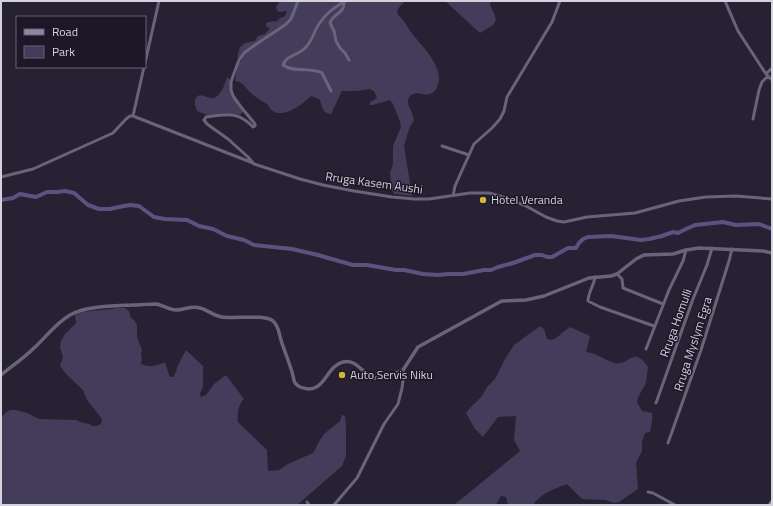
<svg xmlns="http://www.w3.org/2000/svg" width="773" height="506" viewBox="0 0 773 506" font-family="'Titillium Web',sans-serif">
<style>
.green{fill:#433c5a}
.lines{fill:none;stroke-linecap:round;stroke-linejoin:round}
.canal{stroke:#5d517f;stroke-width:4}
.minor{stroke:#696479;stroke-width:3}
.tertiary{stroke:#696479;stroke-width:3.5}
.secondary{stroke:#8f87a9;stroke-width:4}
.poi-dot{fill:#d4b535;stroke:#1d1828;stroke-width:1.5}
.labels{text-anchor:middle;stroke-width:3;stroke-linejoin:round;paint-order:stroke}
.street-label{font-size:12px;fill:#d4d2dd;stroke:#1d1828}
.poi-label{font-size:12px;fill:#d4d2dd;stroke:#1d1828;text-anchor:start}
</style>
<rect width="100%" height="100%" fill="#262233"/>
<path class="green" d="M280 1H405L397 10 398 15C405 20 406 26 411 32 421 46 448 69 436 89 431 97 424 94 416 93L411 95 408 99V104L412 113 414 120 409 129 404 146 412 196 394 194 392 190 390 173 393 164V146L401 127 400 122 393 104 390 100 373 105H370V102L377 98 374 91 370 89 357 91H342L331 114C321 113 323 106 319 99L311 96C304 103 284 119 273 111 270 110 269 106 267 104 264 102 261 101 259 99 255 97 252 94 249 91 244 86 243 82 235 81L237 67 242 59 237 57 240 47 245 43 255 41 258 36 265 34 270 28 266 26V23L274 21 276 22 280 18 285 16 287 11 278 12 276 7Z
M445 1H490C490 8 495 13 496 20L493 25 480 33Z
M227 77 232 81V96L243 112 240 115 231 113 207 115 197 111C196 107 193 102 196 98 200 90 210 102 216 97 222 93 225 84 227 77Z
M117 308H125L129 311 131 318 135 321 137 326V337L142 350 141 355 142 359 141 364C151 368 156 366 165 362L169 375 170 377H173L176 372 177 367 186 350 203 366V387L200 394 201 397 206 395 214 384 226 375 244 399C238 405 237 414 238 422L267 450 268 471 279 470 288 464 313 453 320 440 325 433 340 421 342 415 345 416 346 426V456L342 466 297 505H1V418L5 413 10 410H15L27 413 39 419 76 420 83 423 89 424 93 426H96L101 424 102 419 87 400 83 390 67 375 60 366 63 357 60 347 61 341 65 334 76 323 75 315C88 309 103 311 117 308Z
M540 326 544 329 547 339C554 341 556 338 562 333 564 331 567 329 570 327L590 336 586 352C597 353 604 360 615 363 630 366 633 345 648 367 647 374 647 381 644 387 641 392 638 396 637 402L642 411 652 413C653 419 651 426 650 432L645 433 642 442V451L636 463 638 489 619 502 614 503 605 500 582 499 567 484C552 490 543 492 533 505H508L506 497 501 496 496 505H454L520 451 514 440 516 416 498 417 483 437 475 429 466 413 470 408 482 396 487 387 495 379 505 359 514 345Z"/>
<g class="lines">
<path class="canal" d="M1 200 13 198 20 194 36 197 47 192H57L65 191 74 193 88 205 99 209H110L124 206 130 205 139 206 154 217 165 219 187 220 199 226 213 229 227 236 244 240 254 245 292 249 318 255 353 265H367L396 270H404L423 274 438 275 448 274H463L484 270H491L498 267 513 263 535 255H542L547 257H552L568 248H576L579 243 583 239 588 237 611 236 641 240 649 239 662 236 673 232 678 233 686 229 695 225 723 222 736 225 759 224 772 229"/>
<path class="minor" d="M298 1 291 19 285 25 252 47 244 53 239 60 233 76 231 82V90L233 96 241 107 255 124V126L253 127C238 111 226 114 206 117L204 120 207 124 228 139 248 157 254 164 300 179 323 185 354 191 392 197 414 199H429L470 193H489L503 197 526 206 546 217 557 221 564 222 587 217 635 213 679 201 706 197 736 196 772 199
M344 1C345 14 333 13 330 23L334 31 336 41 340 48 345 53 349 60
M725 1 738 31 766 74 772 80
M145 63 159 1
M766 74 772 68
M331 91 322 73C311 67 293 73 283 65 286 55 299 55 305 48 312 42 314 31 319 24 326 13 334 8 345 1
M133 116 144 67
M753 119 759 90 762 82 768 76
M442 146 469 155
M1 177 33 169 113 133 126 119 130 116H133L253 163
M453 195 454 191 455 186 474 144 492 128 500 119 504 111 507 97 552 22 560 1
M617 274 622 279 623 288 663 304
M595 277C594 285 588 293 588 301L600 307 654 326
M646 349 669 290 683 261 686 250
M656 403 693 299 707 265 712 248
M668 443 701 350 729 261 732 249
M648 492 653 493 675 505
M307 502 309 505
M334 505 357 478 384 424 398 404 402 388 404 373 403 370"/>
<path class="tertiary" d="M1 375C12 366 24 358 34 348 46 337 56 323 70 315 86 306 114 306 132 305 140 305 148 304 156 304 163 305 169 310 176 310 184 310 192 305 200 308 208 310 214 316 222 317 235 319 264 314 273 321 279 326 279 334 281 340 284 350 288 359 291 369 293 373 293 379 295 383 297 385 298 386 300 387 325 397 325 366 343 362 356 358 363 375 375 378 381 379 397 373 403 370L418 347 498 303 502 301 526 300 544 296 589 278 611 276 617 274 636 259 644 255 673 254 686 250 699 248 763 251 772 253"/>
<path class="secondary" d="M770 505 772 502"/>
</g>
<g class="poi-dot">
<circle cx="483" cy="200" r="4"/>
<circle cx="342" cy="375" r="4"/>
</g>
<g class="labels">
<g class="street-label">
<text transform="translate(374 183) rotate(8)" y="4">Rruga Kasem Aushi</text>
<text transform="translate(676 323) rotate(-70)" y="4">Rruga Homulli</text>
<text transform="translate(693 344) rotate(-72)" y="4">Rruga Myslym Egra</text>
</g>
<g class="poi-label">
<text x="491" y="204">Hotel Veranda</text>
<text x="350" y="379">Auto Servis Niku</text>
</g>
</g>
<rect width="773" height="506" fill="none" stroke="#d4d2dd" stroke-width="4"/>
<rect x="16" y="16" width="130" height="52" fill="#1d1828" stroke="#666270"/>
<rect x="24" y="29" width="20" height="6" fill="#8f87a9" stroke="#666270"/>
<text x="52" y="36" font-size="12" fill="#d4d2dd">Road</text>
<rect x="24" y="46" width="20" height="12" fill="#433c5a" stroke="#666270"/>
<text x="52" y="56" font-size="12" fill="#d4d2dd">Park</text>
</svg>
